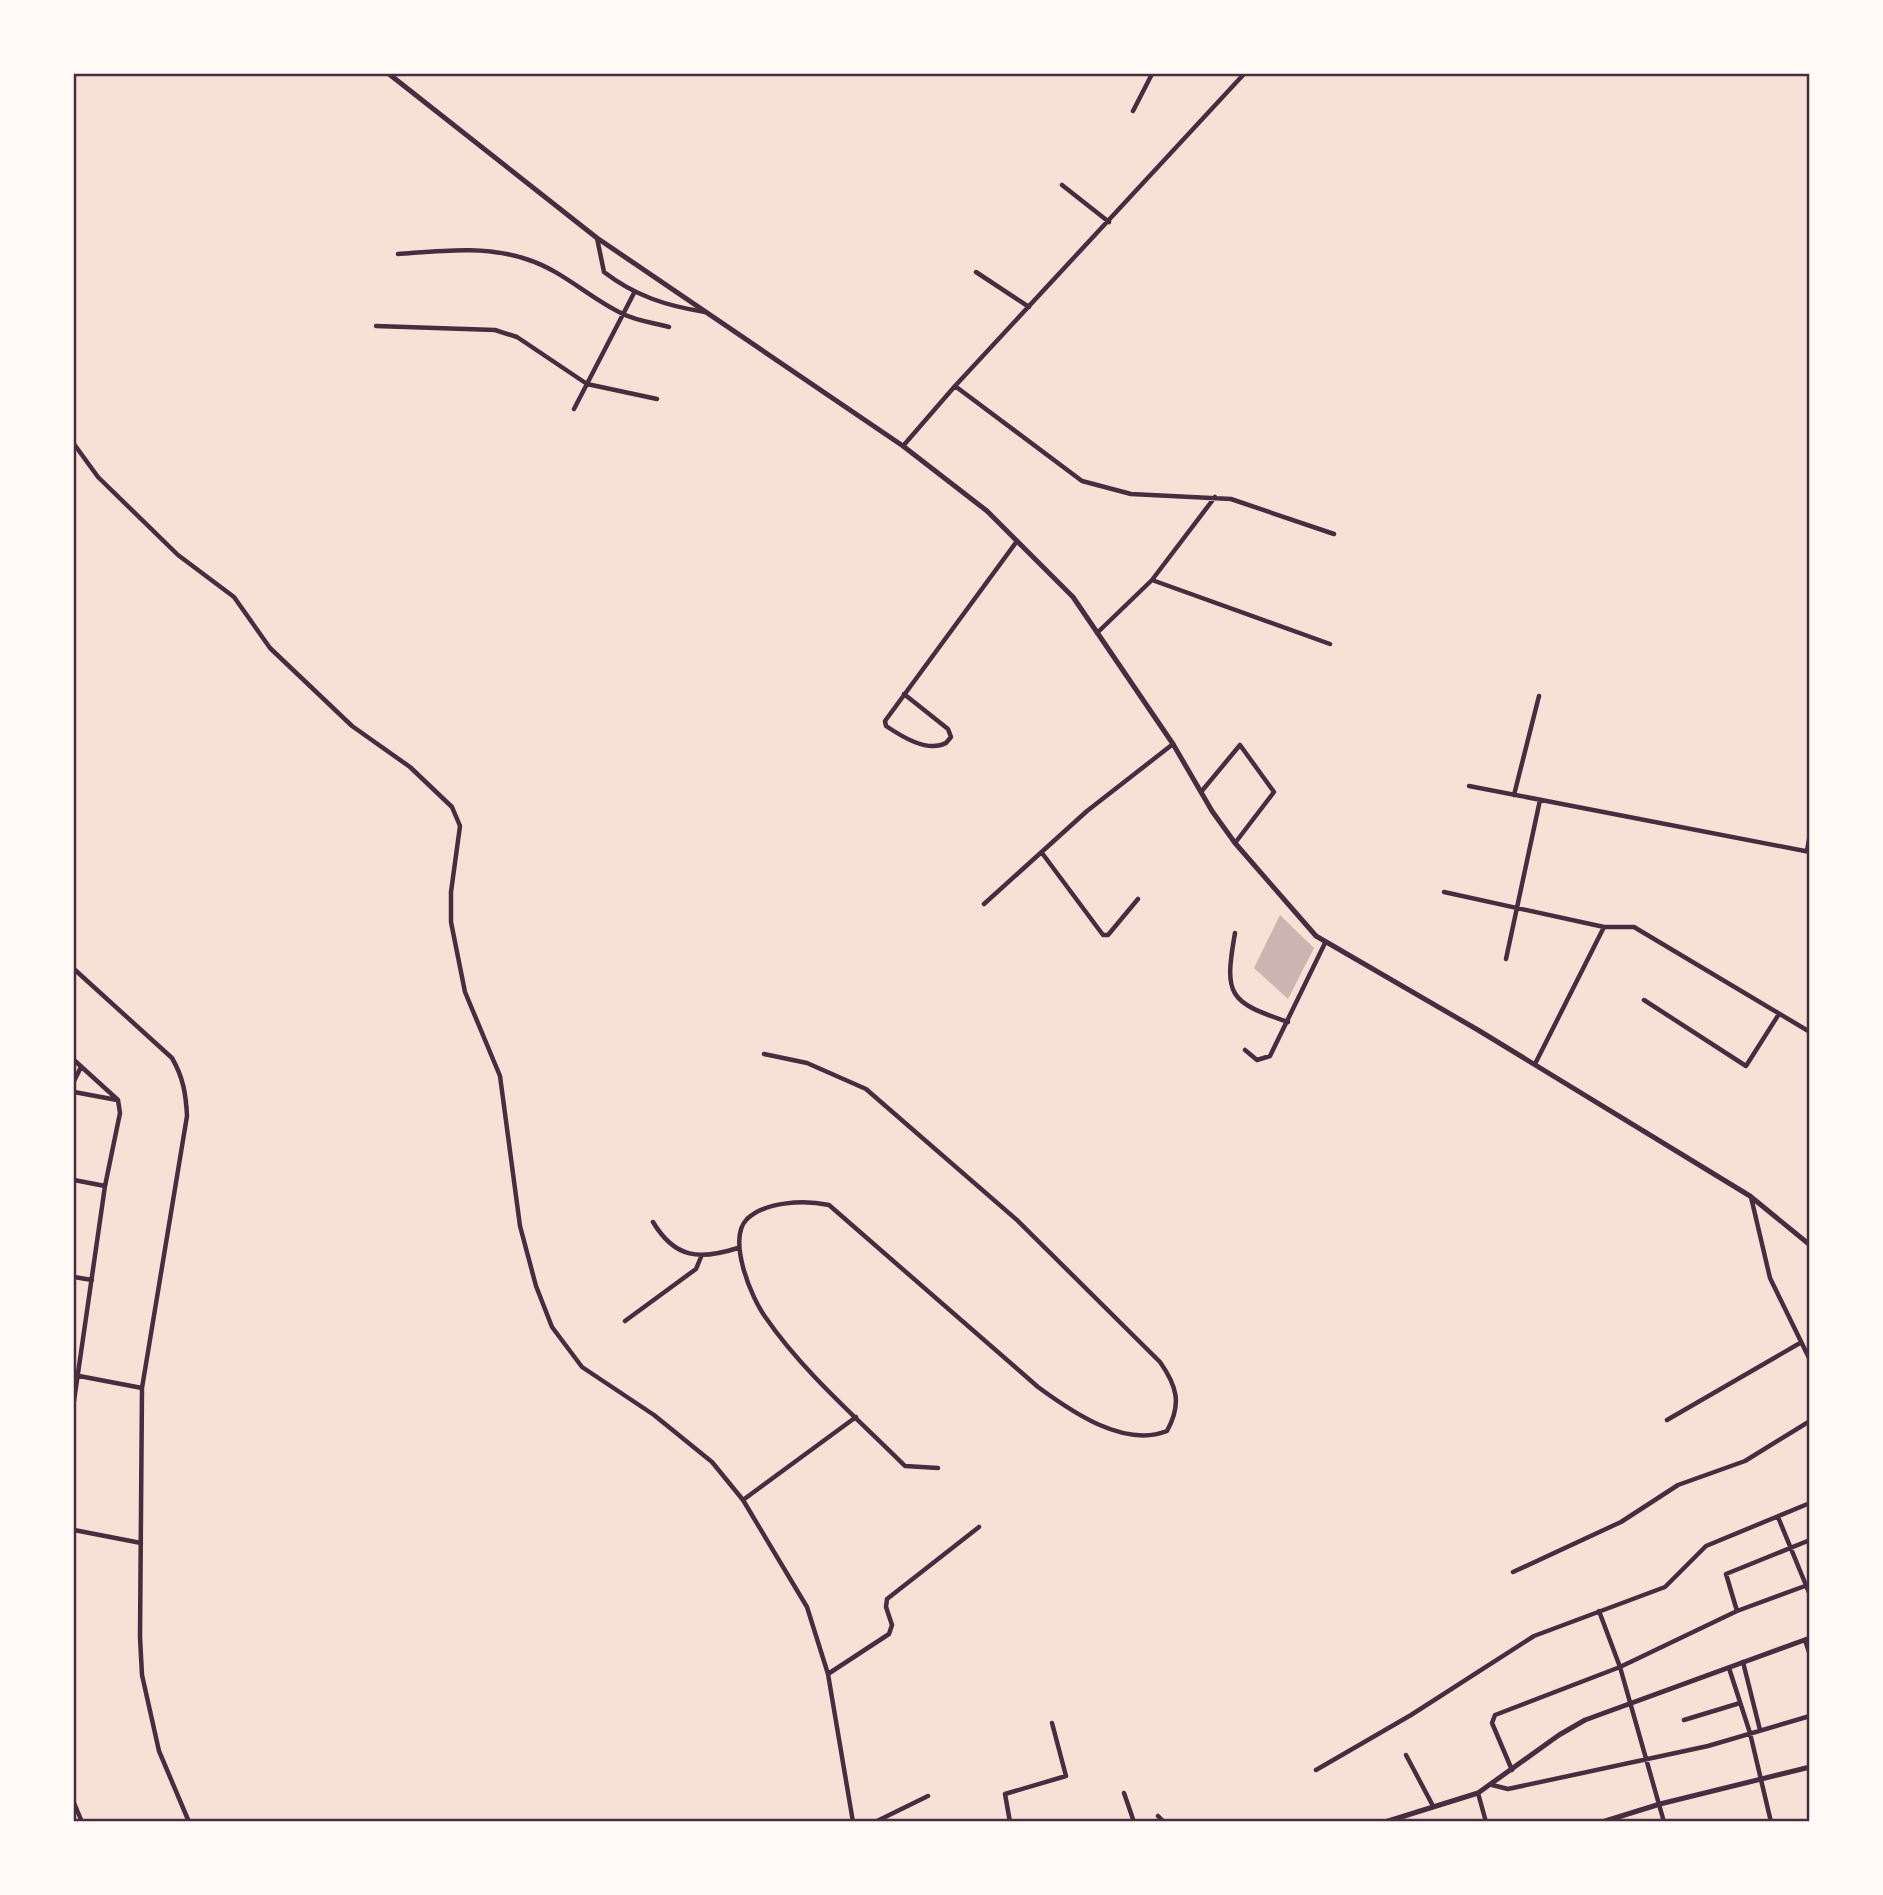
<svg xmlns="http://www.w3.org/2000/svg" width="1883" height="1895" viewBox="0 0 1883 1895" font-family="'Noto Sans',sans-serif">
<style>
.building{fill:#ccb4b1}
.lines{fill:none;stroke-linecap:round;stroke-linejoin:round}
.minor{stroke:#4a2c40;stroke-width:4.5}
.tertiary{stroke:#4a2c40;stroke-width:5}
.neatline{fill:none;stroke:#4a2c40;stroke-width:2.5}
</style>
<rect width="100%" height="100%" fill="#f7e1d7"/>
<path class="building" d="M1280 915 1314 948 1288 999 1254 968Z"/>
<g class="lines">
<path class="minor" d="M1133 111 1152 74
M1062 185 1109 222
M597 238 604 272C635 296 667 306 705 312
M398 254C440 251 484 245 526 259 562 270 589 298 623 314 637 321 655 323 669 327
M976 272 1029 307
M376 326 495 330 517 337 587 384 657 399
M955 386 1082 481 1131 494 1231 499 1334 534
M574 409 634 293
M74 444 98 477 178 555 234 597 270 648 352 726 410 767 452 807 460 826 451 892V922L465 992 500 1076 520 1226 536 1286 552 1327 582 1367 654 1415 712 1462 743 1500 807 1607 828 1674 853 1822
M903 446 955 386 1244 74
M1152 580 1330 644
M1097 633 1152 580 1215 497
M904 694 948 729 951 737 946 743C927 753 901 736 886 726L885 721C929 661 973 601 1017 541
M1469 786 1810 852
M1201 792 1240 745 1274 792 1235 843
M1514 795 1539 696
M1807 851 1810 834
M1042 853 1103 935H1108L1138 899
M1444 892 1604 927H1634L1810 1032
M984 904 1087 811 1173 744
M1235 933C1224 995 1228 1002 1288 1022
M1506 959 1540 800
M74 969 172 1058C183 1077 186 1094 187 1116L142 1388 140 1637 142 1675 159 1751 189 1822
M1644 1000 1746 1066 1779 1014
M1245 1050 1257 1060 1270 1056 1325 943
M764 1054 807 1063 866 1089 1017 1220 1160 1362C1177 1386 1182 1404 1167 1431 1124 1448 1072 1412 1038 1387L829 1205C805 1200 766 1201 747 1219 727 1239 751 1298 766 1318 804 1373 858 1419 905 1466L938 1468
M74 1060 118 1100 120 1113 105 1186 74 1401
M1535 1064 1604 927
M74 1081 81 1067
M74 1092 117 1100
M74 1180 105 1186
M1751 1197 1770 1278 1810 1360
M653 1222C675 1259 700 1260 738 1248
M74 1277 92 1280
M625 1321 696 1269 701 1257
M74 1375 142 1388
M1667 1420 1800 1343
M743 1500 856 1417
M1778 1517 1810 1595
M74 1530 141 1543
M1513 1572 1621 1522 1678 1485 1745 1461 1810 1421
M1599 1611 1620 1667 1664 1822
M1737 1611 1726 1574 1810 1540
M1805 1640 1810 1655
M1743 1662 1760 1730
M1729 1668 1750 1733 1771 1822
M828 1674 889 1634 892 1625 886 1607 887 1599 979 1527
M1684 1720 1740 1703
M1406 1755 1433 1806
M1316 1770 1411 1715 1534 1636 1665 1587 1706 1546 1810 1503
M1512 1770 1492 1723 1495 1715 1620 1667 1737 1611 1805 1586
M1492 1785 1508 1789 1708 1746 1810 1716
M1124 1793 1134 1822
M1478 1793 1486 1822
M74 1803 82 1822
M1158 1816 1164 1822
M875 1822 928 1796
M1010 1822 1005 1794 1066 1776 1052 1723"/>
<path class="tertiary" d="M389 74 597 238 903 446 987 511 1073 597 1173 744 1212 811 1235 843 1316 936 1478 1030 1750 1196 1810 1245
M1385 1822 1478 1793 1559 1735 1585 1720 1810 1638
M1602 1822 1660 1804 1810 1767"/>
</g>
<rect width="1883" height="1895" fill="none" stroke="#fffaf5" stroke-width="150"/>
<rect x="75" y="75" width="1733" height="1745" class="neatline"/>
</svg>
